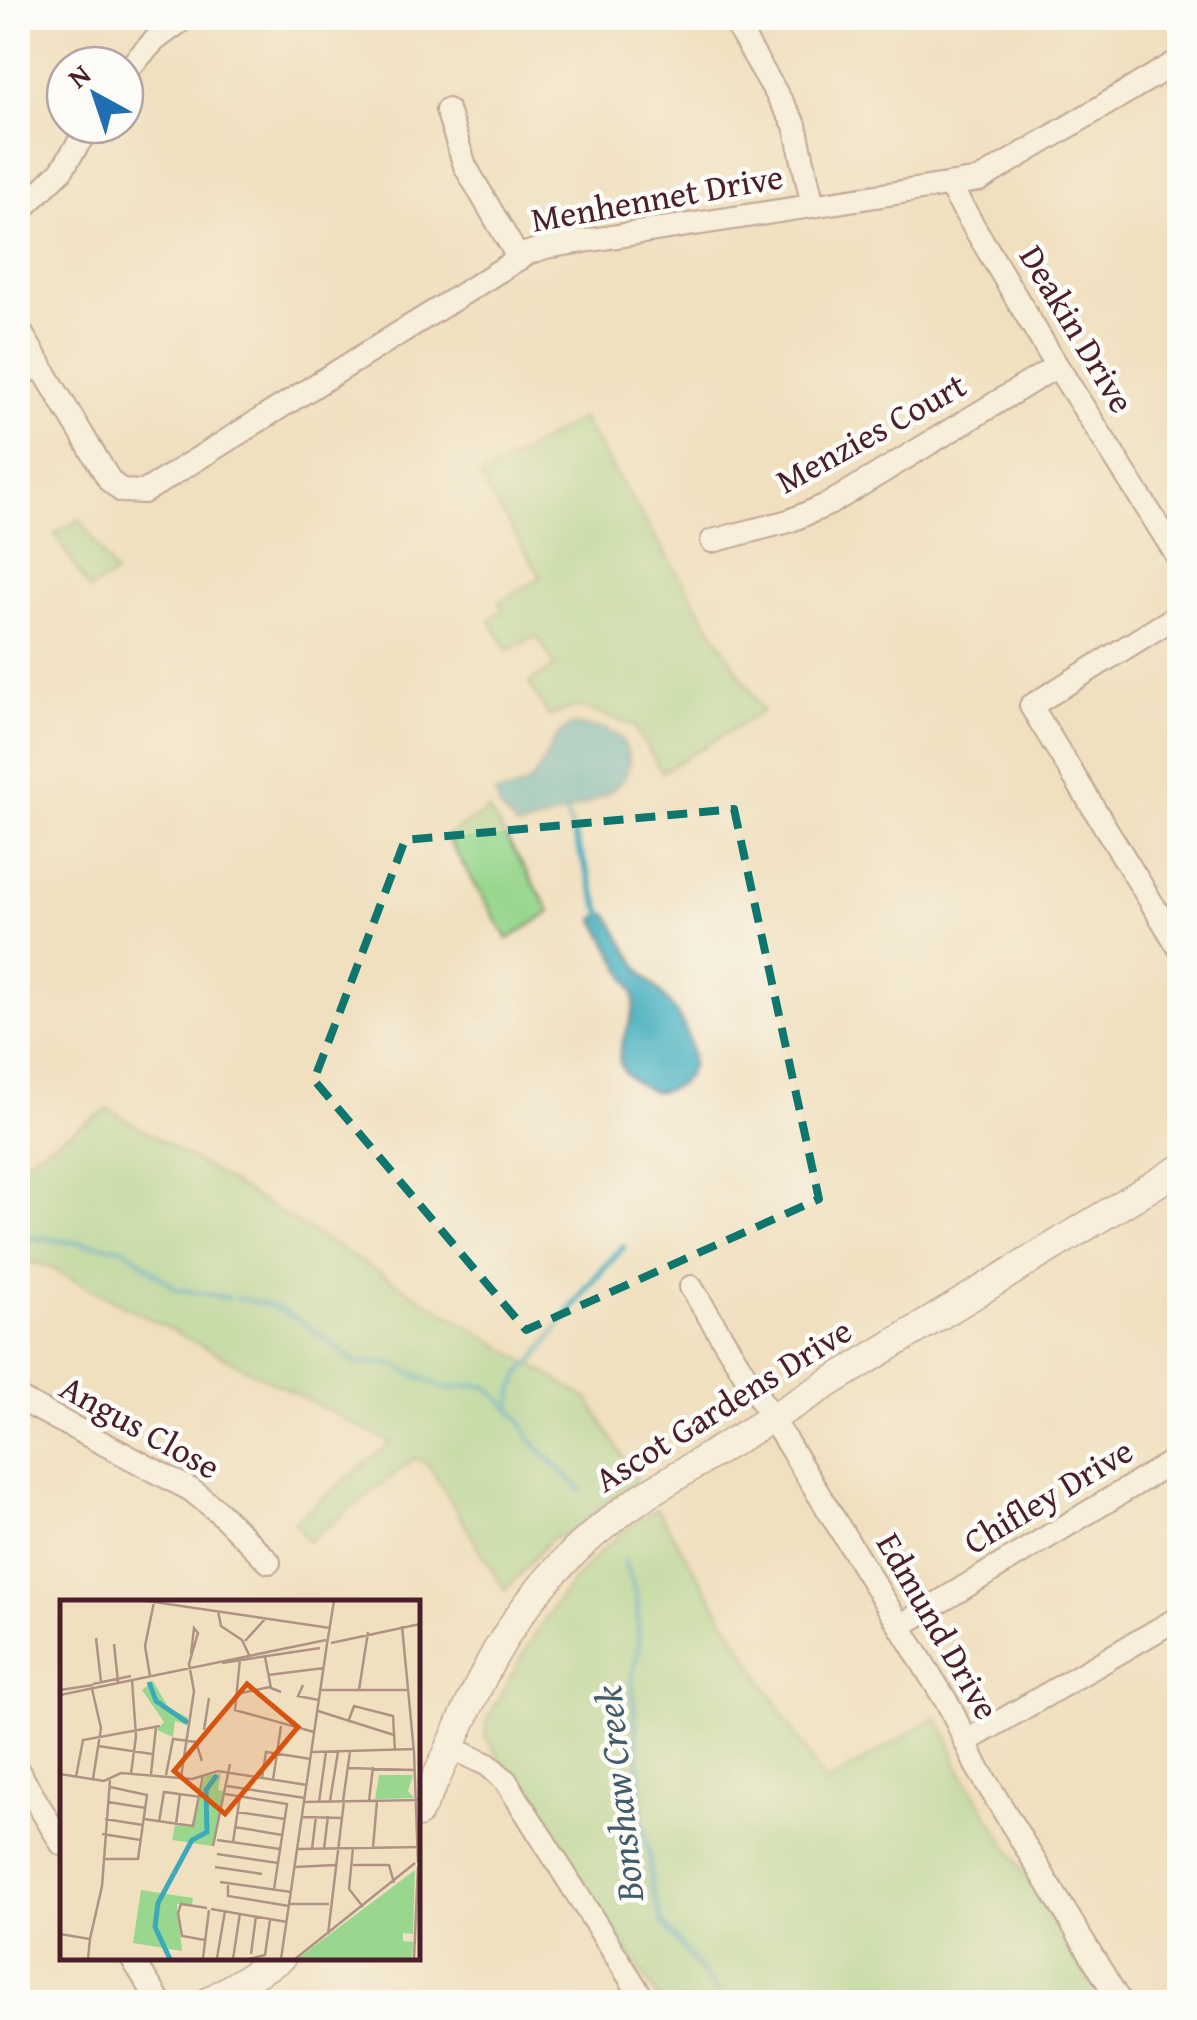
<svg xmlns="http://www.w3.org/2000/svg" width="1197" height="2020" viewBox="0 0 1197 2020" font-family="'Gentium Book Plus',serif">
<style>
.green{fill:#98d78d;stroke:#717b5c;stroke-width:2.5}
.water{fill:#3baab9;stroke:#426472;stroke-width:2.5}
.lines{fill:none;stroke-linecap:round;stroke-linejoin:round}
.stream{stroke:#3baab9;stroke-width:6}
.minor-casing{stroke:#84635f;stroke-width:26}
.tertiary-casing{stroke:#84635f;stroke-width:31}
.minor{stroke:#fff;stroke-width:22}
.tertiary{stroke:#fff;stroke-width:28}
.marked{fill:none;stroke:#0f766e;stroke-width:8;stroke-dasharray:20 12;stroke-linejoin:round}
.labels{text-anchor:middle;stroke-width:9;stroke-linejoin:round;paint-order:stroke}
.street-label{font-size:35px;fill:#4a1f2b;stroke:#fdfcf7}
.water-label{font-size:38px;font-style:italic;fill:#435e6b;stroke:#fdfcf7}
.inset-river{fill:none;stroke:#3baab9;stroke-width:5}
.inset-road{fill:none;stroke:#ae9384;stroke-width:2.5}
.view{fill:#d8530f;fill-opacity:0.15;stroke:#d8530f;stroke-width:5}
.inset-edge{fill:none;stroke:#4a1f2b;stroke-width:5}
</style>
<rect width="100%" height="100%" fill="#fdfcf7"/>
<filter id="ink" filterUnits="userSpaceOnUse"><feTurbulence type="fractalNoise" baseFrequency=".01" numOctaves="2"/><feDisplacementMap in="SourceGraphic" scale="20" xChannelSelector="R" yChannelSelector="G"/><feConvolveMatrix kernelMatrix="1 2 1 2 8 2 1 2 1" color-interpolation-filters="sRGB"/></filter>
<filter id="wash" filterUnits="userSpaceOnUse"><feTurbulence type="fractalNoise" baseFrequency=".0048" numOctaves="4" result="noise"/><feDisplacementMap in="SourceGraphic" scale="40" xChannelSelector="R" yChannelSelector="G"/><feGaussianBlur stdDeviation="2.25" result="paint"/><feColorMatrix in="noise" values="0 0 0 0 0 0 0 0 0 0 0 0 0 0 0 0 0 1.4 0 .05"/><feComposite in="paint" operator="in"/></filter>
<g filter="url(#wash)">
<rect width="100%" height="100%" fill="#f0e0c0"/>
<path class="green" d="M581 418 763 711 662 772 633 725 577 706 549 716 529 683 556 666 537 636 508 650 490 620 503 610 499 603 541 577 480 478Z
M80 519 115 574 89 590 55 534Z
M489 810 551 912 508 939 446 836Z
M109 1109 588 1399 637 1480 564 1536 551 1538 505 1591 429 1465 415 1458 308 1542 294 1522 391 1443 45 1265 18 1260V1164Z
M657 1509 826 1784 936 1717 948 1737 958 1766 1103 2002H661L485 1736C486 1718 497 1702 506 1686 542 1617 588 1548 657 1509Z"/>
<path class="water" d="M575 725 605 729 620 737C627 748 633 762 626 775 611 801 546 820 518 828L500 809 495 794C505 792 517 790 526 785 548 769 545 734 575 725Z
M602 913 609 915C620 935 630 957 644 975 652 985 662 993 670 1004 690 1031 710 1080 662 1091 654 1093 648 1089 640 1085 595 1060 639 1028 634 996 632 983 603 936 595 920Z"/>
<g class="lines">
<path class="stream" d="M566 813 602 913
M18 1236 124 1248 176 1289 228 1298
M237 1299C285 1302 320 1334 357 1364L391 1363 446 1389 478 1385 488 1387 519 1418 534 1444 581 1490
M512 1409 513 1391 521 1372 536 1358 589 1285 623 1247
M624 1561 637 1598 639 1648 632 1677 643 1827 650 1858 651 1882 662 1922 725 2002"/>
</g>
</g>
<g filter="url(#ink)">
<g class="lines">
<g class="minor-casing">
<path id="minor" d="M732 18 795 125 813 206
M125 72 155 40 185 18
M447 110 465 166 519 259
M949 185 1057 366 1180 560
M18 213 61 171 90 125
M18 328 110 481 122 491 144 492 528 253 546 247 979 180 1180 60
M18 378 40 364
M712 541 789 521 829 504 1057 366
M1180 614 1031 706 1180 949
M691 1287 951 1709 976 1765 1120 2002
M18 1398 191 1490 219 1512 269 1562
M900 1626 1180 1457
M965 1742 1180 1617
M450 1747 488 1765 506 1781 645 2002
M18 1771 62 1844
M132 1958 160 2002"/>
</g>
<g class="tertiary-casing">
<path id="tertiary" d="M418 1813C447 1762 466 1705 495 1654 532 1587 584 1536 647 1494L1180 1169
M208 2002 281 1958"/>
</g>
<use href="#minor" class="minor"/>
<use href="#tertiary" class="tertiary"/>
</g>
</g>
<path d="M0 0H1197V2020H0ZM734 809 819 1199 526 1330 314 1080 405 840Z" fill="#f0e0c0" fill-opacity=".55" fill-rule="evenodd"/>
<path class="marked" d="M734 809 819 1199 526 1330 314 1080 405 840Z"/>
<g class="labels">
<g class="street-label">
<text transform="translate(657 198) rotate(-10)" y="12">Menhennet Drive</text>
<text transform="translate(1077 329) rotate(59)" y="12">Deakin Drive</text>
<text transform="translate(871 433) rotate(-29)" y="12">Menzies Court</text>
<text transform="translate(723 1405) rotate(-32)" y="12">Ascot Gardens Drive</text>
<text transform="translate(140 1427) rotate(29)" y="12">Angus Close</text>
<text transform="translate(1048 1496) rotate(-31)" y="12">Chifley Drive</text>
<text transform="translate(938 1626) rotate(60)" y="12">Edmund Drive</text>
</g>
<g class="water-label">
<text transform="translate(619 1794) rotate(-96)" y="13">Bonshaw Creek</text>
</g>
</g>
<g transform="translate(60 1600)">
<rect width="360" height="360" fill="#f0e0c0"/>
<path d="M93 81 108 107 128 118 127 125 115 121 113 137 97 130 104 122 82 90ZM161 173 158 190 165 192 152 246 112 240 115 225 131 227 145 176ZM319 175H353L348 191 354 198 315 199ZM355 270 353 334 343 333V341L353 342 352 359H237ZM81 290 133 298 132 304H117L122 351 73 343Z" fill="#98d78d"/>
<path class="inset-river" d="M89 82 96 101 128 123M110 359 95 327 98 303 132 240 147 232 146 190 157 175"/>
<path class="inset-road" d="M87 1 270 28M158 11 161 26 182 40 190 57M342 26 354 152M36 38 41 82M185 41 206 18M271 43 360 24M54 44 58 82M267 44 274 1M205 57 211 88 221 92M180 59 175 110 254 132M162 63 260 48M208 75 264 68M90 76 85 46 94 2M33 84 71 76M243 85 238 96 259 100M32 89 41 128 33 179M0 90 33 85M261 90H347M299 90 308 32M176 94 210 87M0 95 266 40M258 111 334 135M288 122 294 106 333 116 335 151M144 130 149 98M38 146 92 154M252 152 355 149M354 152 358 263M288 168 355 170M0 174 44 181 61 173 132 179 158 171 247 185M71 174 76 136 72 80M91 174 96 127M106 175 113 139 136 142 142 161M16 177 23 140 100 126M121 177 134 91 129 64 138 33 134 28 131 54M202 178 206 152 251 159M213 180 221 126M167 186 245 198M165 194 227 204 214 289M270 201 278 152M283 201 290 152M309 201 313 167M48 202 86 208M244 202 360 200M259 202 266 152M177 212 225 219M242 217 282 218M45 219 83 225M84 219 133 226 143 175M99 222 104 192 141 197M116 224 120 194M175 227 222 235M42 234 81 240M157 240 220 249M173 242 180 196M153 246 170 164M293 248 289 289 303 307M313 248 317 201M237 249 360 247M252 249 256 216M264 249 268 216M157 254 218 263M44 259H78L87 195 50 187M293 265H329L334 283M155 267 202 274M235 267 275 265M160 282 231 292M168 283V296L229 306M230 304H269M151 309 227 322M0 334 30 339 28 359M268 334 284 201M30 339 42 286 50 180M145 340 122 336 118 313 121 304 147 308M191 354 196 316M143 358 149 310M157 358 165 311M173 359 180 313M189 359 205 355 210 320M221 359 267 44M235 359 355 263M354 359 358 266"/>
<path class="view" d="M187 84 238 127 165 214 114 171Z"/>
<rect width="360" height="360" class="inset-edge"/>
</g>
<rect width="1197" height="2020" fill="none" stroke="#fdfcf7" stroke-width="60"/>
<g transform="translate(95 95) rotate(320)"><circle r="48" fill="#fdfcf7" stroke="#b5a4a5" stroke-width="2.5"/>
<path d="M0-8L18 38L0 25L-18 38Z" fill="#1f6fb2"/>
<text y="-15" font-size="28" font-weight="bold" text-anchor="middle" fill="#4a1f2b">N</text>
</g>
</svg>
